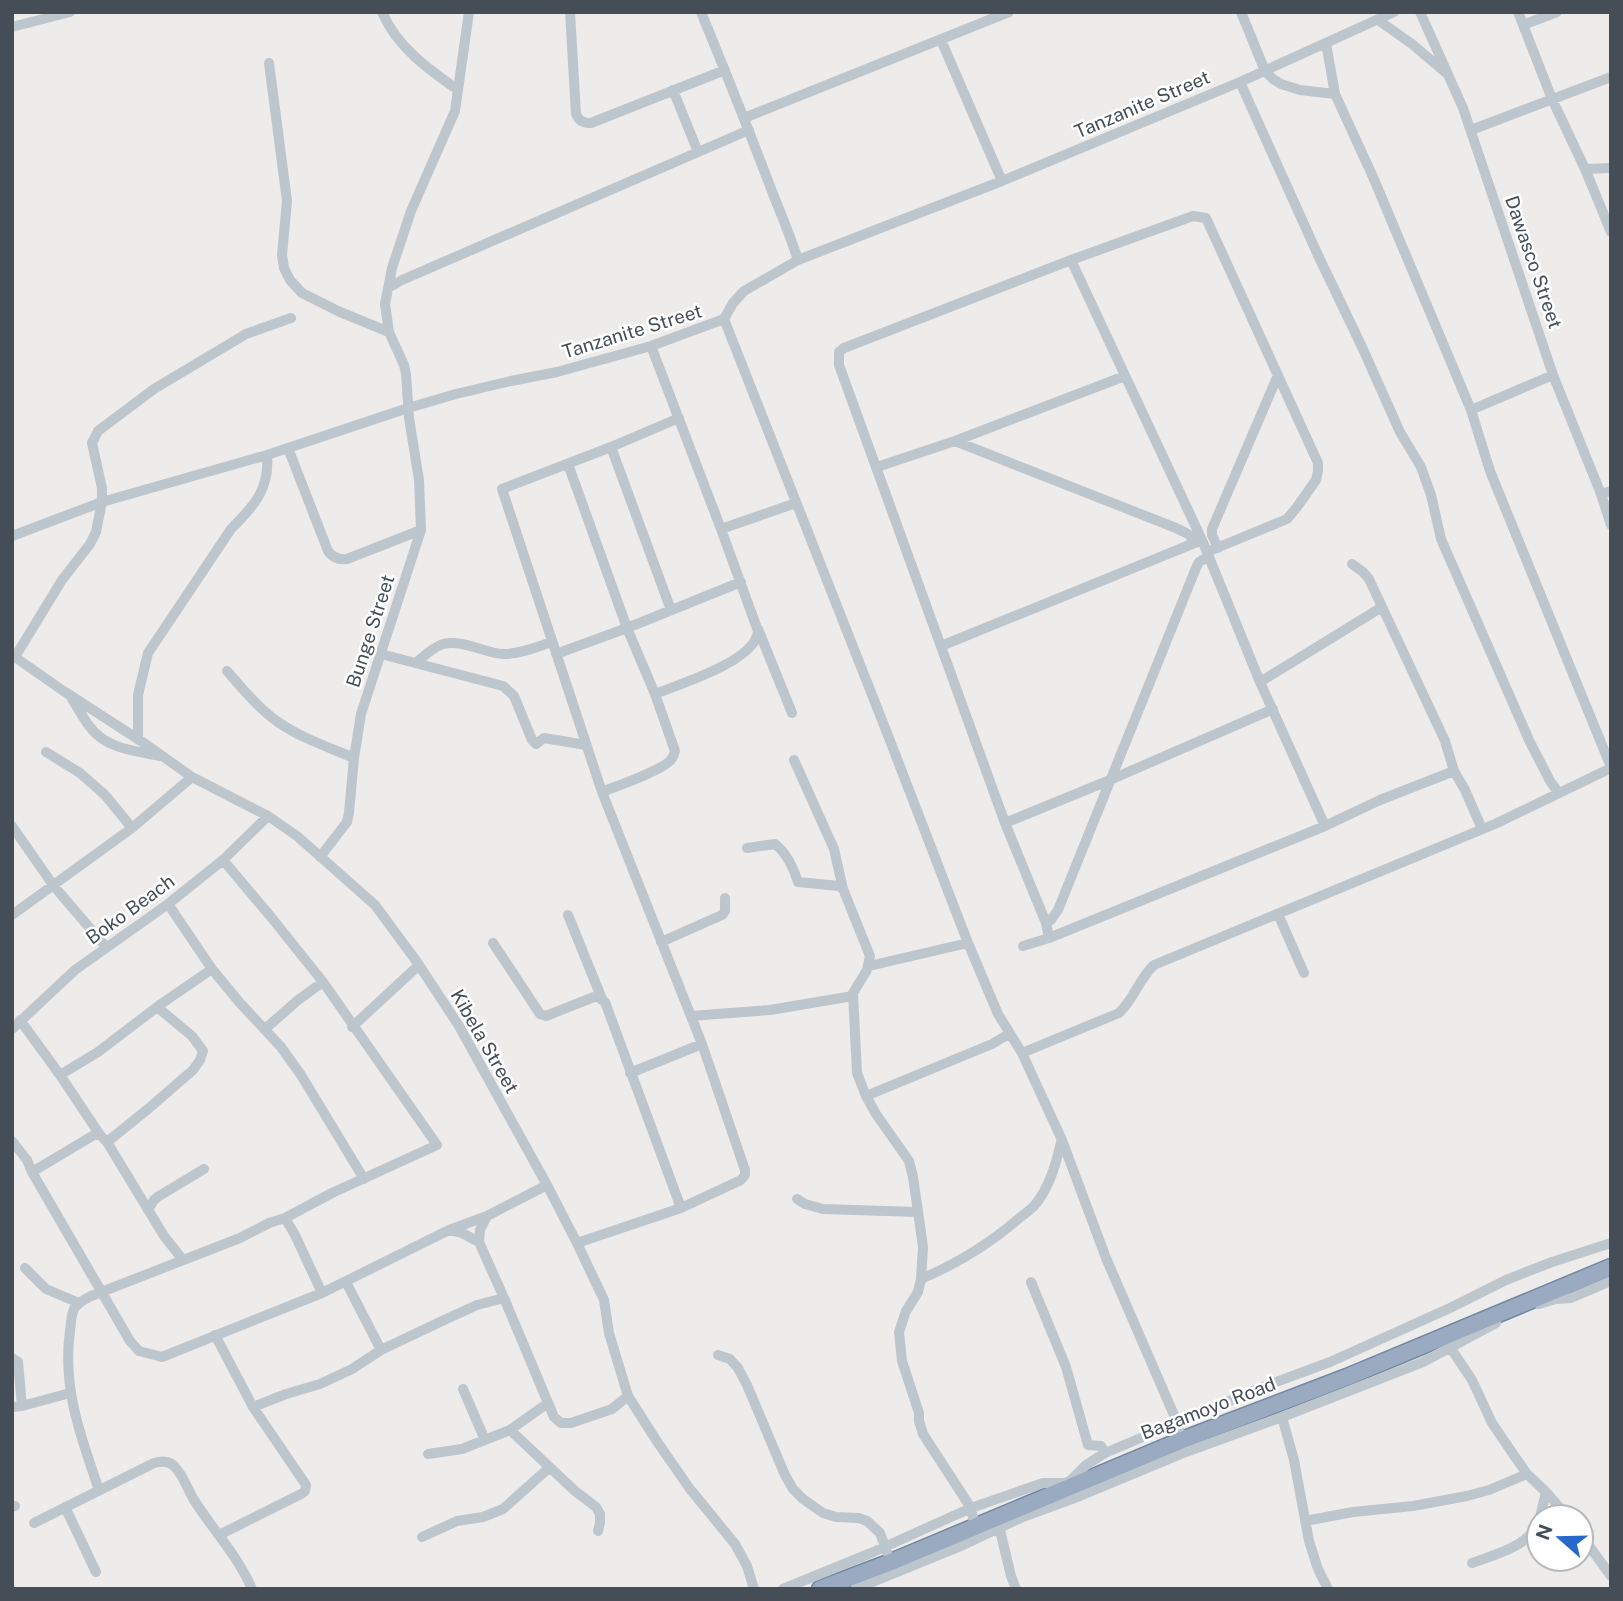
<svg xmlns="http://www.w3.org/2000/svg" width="1623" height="1601" viewBox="0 0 1623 1601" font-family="'Public Sans',sans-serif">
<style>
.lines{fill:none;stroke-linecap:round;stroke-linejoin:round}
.trunk-casing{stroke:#7287a2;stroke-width:19}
.minor{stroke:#bdc5cd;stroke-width:10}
.trunk{stroke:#9aaac0;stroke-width:16}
.labels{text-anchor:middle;stroke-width:5;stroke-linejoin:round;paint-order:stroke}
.street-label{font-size:19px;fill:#454e57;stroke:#fff}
</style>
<rect width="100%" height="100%" fill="#eeebeb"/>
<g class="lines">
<g class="trunk-casing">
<path id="trunk" d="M820 1589 891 1562 1182 1440 1347 1377 1611 1267"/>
</g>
<path class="minor" d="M382 12C397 47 428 69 458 90
M570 12 576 114C579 121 583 123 591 123L725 70
M701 12C726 73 750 133 773 194 782 216 791 238 798 260
M1241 12 1265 71 1273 79 1281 84 1300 90 1335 94
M1420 12 1463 108 1553 375 1601 494 1611 525
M1518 12 1552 99 1585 169 1611 232
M1378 20 1412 44 1445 72
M1523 25 1557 12
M12 27 70 12
M941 40 1002 181
M1326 43 1335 94 1373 177 1471 410 1490 471 1611 767
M269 63 287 201 282 255 284 268 290 280 302 293 340 312 389 332
M1240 82 1317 253 1362 347 1400 432 1421 467 1431 495 1441 539 1529 740 1550 781 1558 792
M673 90 698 152
M744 118 1009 12
M1471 130 1611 77
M1585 169 1611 168
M1071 260 1202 540 1260 682 1325 826
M388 288 402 280 749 130
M724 319 889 738 968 943 998 1014 1022 1053 1062 1140 1106 1258 1177 1422 1182 1440
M651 346 721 529 758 631C756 661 680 684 655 694
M1471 410 1553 375
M955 441 1176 528 1188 534 1196 542
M611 447 671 610
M288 448 328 551C333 558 339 560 347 559L421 530
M568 464 627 628 655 694 675 751C673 756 674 757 670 761 656 773 619 785 602 792
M877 467 955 441 1125 376
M1601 494 1611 491
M721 529 796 503
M12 536 102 502 267 455 408 408 456 394 511 381 557 372 651 346 724 319 733 303 744 291 798 260 1002 181 1240 82 1394 12
M1218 548 1212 535V529L1278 375
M1352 564 1363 572 1369 579 1445 741 1454 771 1465 790 1482 829
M758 629 792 713
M941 646 1202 540
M381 654 503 686 514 696 532 740 536 744 544 738 586 745
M556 654 627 628 741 582
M12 655 62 690 144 743 192 777 268 816 297 836 375 905 417 962 459 1026 547 1185 577 1243 604 1300 609 1333 628 1396 658 1443 690 1489 735 1544 747 1566 754 1589
M15 657 62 580 90 544 96 532 102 502V488L92 443 98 431 154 389 246 334 291 318
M416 663C424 656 433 647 443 644 461 639 485 653 503 654 520 654 536 647 552 642
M227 671C242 688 259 709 278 722 301 738 328 747 354 758
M1260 682 1382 607
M72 699C78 708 83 718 90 727 106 749 136 751 160 756
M138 738V695L148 653 231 529C254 506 270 489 267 455
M46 752 80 773 105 795 132 828
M794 760 834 849 843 889
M1005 823 1110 780 1273 709
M12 826 53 885 106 947
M747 848 775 844C786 852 794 869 798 882L839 886 843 889 870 956 867 970 853 993 857 1073 866 1096 876 1114 909 1161 913 1177 923 1247 921 1279 918 1292 906 1311 899 1332 902 1361 919 1413V1421L923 1434 971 1508 975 1526
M320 857 347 822 349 812 354 758 361 714 421 530 419 480 409 418 406 374 404 365 389 332 385 304 392 268 411 211 455 111 469 12
M168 904 212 969 240 1003 281 1047 301 1075 364 1179
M1278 914 1304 973
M12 915 132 828 192 777
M568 915 602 999
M1046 923 1051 920 1058 910 1196 568 1199 562 1209 556
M1049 938 1046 923 1005 823 839 365V352L844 348 1071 260 1193 216 1206 218 1318 463V471L1316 480 1297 507 1287 519 1207 552
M661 942 722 915 725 911V898
M493 943 540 1014 546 1016 551 1014 594 997H598L605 1002 681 1208
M1023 946 1049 938 1325 826 1380 800 1454 771
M869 966 968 943
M691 1016 770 1010 853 996
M20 1020 60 1075 100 1135 107 1142 164 1236 183 1260
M352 1027 419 965
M12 1029 75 970 168 904 223 860 268 816
M265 1029 298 1000 323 982
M1022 1053 1119 1013C1134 999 1139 979 1154 965L1495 824 1611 768
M630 1073 702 1044
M60 1075 98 1052 161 1004 212 969
M866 1096 992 1044 1009 1034
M12 1141 27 1160 32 1172 130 1341 139 1351 162 1357 322 1293 449 1230 487 1216 547 1185
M107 1142 148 1109 193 1070 200 1060 203 1051 192 1036 157 1007
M32 1172 94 1135H100
M797 1199 805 1204 823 1209 917 1212
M148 1210 154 1200 159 1196 204 1169
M285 1218 295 1235 322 1293
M449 1230 462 1233 479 1242 504 1298 554 1417 561 1423H571L612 1409 628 1396
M479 1242 480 1230 487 1216
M577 1243 681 1208 741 1180 745 1175V1170L702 1044 602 792 502 489 611 447 679 418
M25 1268 46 1289 79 1303
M921 1279C956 1264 989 1244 1017 1220 1023 1215 1029 1211 1034 1206 1049 1189 1056 1164 1061 1142
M346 1282 381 1350
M1031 1282 1066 1367 1088 1445 1101 1446 1105 1453
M1539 1304 1556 1299 1571 1298 1611 1281
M215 1335 253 1407 306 1485 305 1491 301 1494 219 1535
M1450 1347 1472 1380 1492 1423 1513 1454 1527 1474 1546 1492 1568 1517
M718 1355 730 1359 738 1368 747 1385 785 1475 793 1489 803 1499 823 1513 836 1517 859 1518 867 1521 880 1533 887 1552
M12 1358 18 1362 22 1406
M463 1389 485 1440
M12 1407 22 1406 70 1393
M253 1407 286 1394 320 1384 352 1369 381 1350 442 1321 477 1305 504 1298
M1282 1417 1294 1460 1309 1541 1318 1569 1328 1589
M510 1430 575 1491 596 1507 600 1514V1523L598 1531
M428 1454 462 1449 510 1430 548 1403
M99 1490C81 1437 62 1388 70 1331 71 1324 71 1315 74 1309 77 1303 85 1299 91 1296L240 1238 269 1223 285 1218 332 1193 437 1145 323 982 271 917 223 860
M12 1507 15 1506
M65 1507 96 1572
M1540 1517 1546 1492
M1305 1521 1353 1512 1413 1506 1467 1496 1489 1490 1527 1474
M998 1522 1011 1576 1016 1589
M34 1523 154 1463C161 1461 169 1460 175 1467 183 1475 188 1490 194 1500 213 1530 238 1556 252 1589
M1581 1535 1611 1576
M422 1537 457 1521 483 1517 503 1509 550 1467
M1472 1563C1496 1554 1532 1546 1539 1519
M783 1589 871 1553 971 1508 1043 1483H1065L1070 1481 1086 1465 1105 1453 1260 1388 1330 1362 1450 1308 1506 1280 1552 1262 1611 1243
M855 1589 963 1545 1023 1517 1080 1496 1186 1452 1282 1417 1423 1362 1496 1323"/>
<use href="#trunk" class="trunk"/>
</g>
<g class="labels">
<g class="street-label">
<text transform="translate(1142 104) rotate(-23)" y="7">Tanzanite Street</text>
<text transform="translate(1534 262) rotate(71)" y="7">Dawasco Street</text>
<text transform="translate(632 331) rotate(-17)" y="7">Tanzanite Street</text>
<text transform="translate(370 631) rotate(-72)" y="7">Bunge Street</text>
<text transform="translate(130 909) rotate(-36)" y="7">Boko Beach</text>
<text transform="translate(485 1041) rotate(60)" y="7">Kibela Street</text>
<text transform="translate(1208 1408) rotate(-21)" y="7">Bagamoyo Road</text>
</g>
</g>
<rect width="1623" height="1601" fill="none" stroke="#454e57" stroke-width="28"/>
<g transform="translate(1560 1538) rotate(290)"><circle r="33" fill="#ffffff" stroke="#b5b8bc" stroke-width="2"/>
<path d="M0-5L12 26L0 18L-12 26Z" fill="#2868cb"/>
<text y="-10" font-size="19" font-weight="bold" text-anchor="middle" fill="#454e57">N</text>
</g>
</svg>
